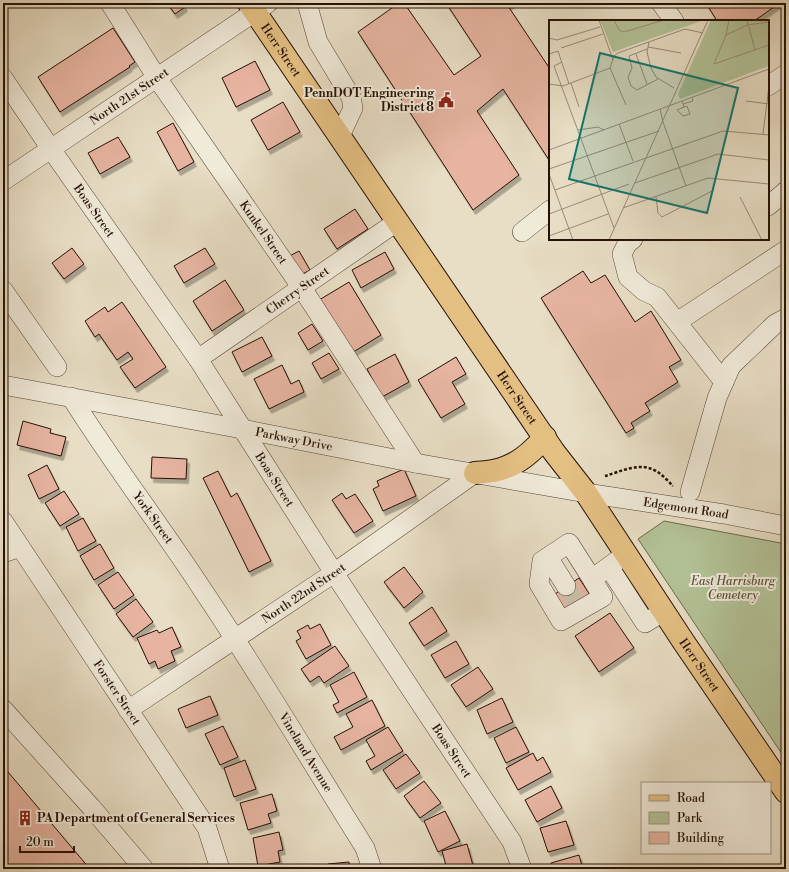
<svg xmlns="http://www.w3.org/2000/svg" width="789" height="872" viewBox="0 0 789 872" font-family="'Libre Bodoni',serif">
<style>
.green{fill:#b3c297;stroke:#6c694e}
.building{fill:#e6b4a1;stroke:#261005;filter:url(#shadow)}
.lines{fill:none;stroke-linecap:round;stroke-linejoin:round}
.minor-tunnel{stroke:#cbbfa8;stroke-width:19;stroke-dasharray:19 10;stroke-linecap:butt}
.minor-casing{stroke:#564435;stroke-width:20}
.major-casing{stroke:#261005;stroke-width:24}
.path{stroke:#261005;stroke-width:2.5;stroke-dasharray:3 2;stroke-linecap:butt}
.minor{stroke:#f0ead9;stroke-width:19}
.major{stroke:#e4bf82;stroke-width:22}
.labels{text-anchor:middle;stroke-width:4;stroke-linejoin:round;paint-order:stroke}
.street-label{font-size:12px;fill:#261005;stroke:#f0ead9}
.poi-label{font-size:12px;font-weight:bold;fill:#261005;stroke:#f0ead9;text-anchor:end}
.park-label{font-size:12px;font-style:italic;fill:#574e38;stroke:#f0ead9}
.inset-road{fill:none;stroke:#9a8c78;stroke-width:1}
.view{fill:#0f766e;fill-opacity:0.15;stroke:#0f766e;stroke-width:2}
.inset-edge{fill:none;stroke:#261005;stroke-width:2}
</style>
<defs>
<filter id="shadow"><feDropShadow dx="2.5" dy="4.5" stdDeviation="0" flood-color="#0004"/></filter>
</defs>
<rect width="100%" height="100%" fill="#e8dec5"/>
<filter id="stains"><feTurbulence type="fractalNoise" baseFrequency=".005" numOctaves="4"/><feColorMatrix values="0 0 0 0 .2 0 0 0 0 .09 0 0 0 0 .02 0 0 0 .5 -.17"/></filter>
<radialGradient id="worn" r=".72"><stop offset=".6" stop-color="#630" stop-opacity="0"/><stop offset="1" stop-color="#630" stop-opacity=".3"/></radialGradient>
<path class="green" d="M664 521 786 544V760L638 539Z"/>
<path class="building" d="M167 3H183L185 7 175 14Z
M399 3H404L454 75 481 56 446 3H513L508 6 550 69V159L549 160 503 89 477 111 519 175 473 210 358 32Z
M706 3H780L754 21H717Z
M113 28 135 62 129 66 130 67 60 112 38 77Z
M255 61 270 90 236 107 222 78Z
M283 102 300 132 268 150 251 120Z
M173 123 194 162 178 171 157 132Z
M118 137 130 157 100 174 88 153Z
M355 209 368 229 337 249 324 229Z
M72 248 84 264 64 279 52 263Z
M205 248 215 264 184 283 174 266Z
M299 251 310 270 297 277 286 258Z
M385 252 394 269 361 288 352 270Z
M583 271 591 283 605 275 635 322 651 311 681 360 669 367 678 382 645 403 650 411 631 423 634 428 626 433 541 298Z
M225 280 244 310 212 331 193 301Z
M349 282 381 335 350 354 319 300Z
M122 302 166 367 135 388 120 367 133 359 128 352 117 360 99 334 95 337 85 321 105 307 108 312Z
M312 324 323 341 308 350 298 333Z
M262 337 272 356 242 372 232 352Z
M329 353 339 369 321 379 312 363Z
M395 354 409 382 382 397 367 369Z
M456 357 466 374 452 382 465 404 441 418 418 380Z
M282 365 291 384 299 380 304 392 269 409 254 379Z
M23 421 51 429 50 433 66 437 61 456 17 445Z
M152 457 187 459 186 479 151 478Z
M47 465 59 489 39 499 28 475Z
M404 469 416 496 383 511 373 489 379 486 377 481Z
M218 471 231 497 237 493 271 561 249 572 203 478Z
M64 491 79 514 60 526 45 503Z
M342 493 346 499 355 494 373 521 354 533 332 500Z
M83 518 96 541 78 551 66 527Z
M100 544 114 568 94 580 80 556Z
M404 567 423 592 404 608 384 582Z
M118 572 134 595 114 609 98 585Z
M579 578 590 595 560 615 549 598Z
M136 599 153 622 133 637 116 614Z
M432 607 447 631 424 646 409 623Z
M610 613 634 648 599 672 575 636Z
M320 624 331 645 306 659 296 641 301 638 297 631 308 625 310 629Z
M172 627 181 647 171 651 175 661 158 669 155 661 149 664 137 638 157 630 159 633Z
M456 641 469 664 445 678 431 655Z
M335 646 349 666 324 683 319 676 310 682 301 669Z
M478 667 493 689 466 707 451 685Z
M354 672 367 697 337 713 333 705 339 702 330 685Z
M210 696 218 715 186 728 178 709Z
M502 698 513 722 487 734 477 710Z
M372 700 385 726 341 750 334 737 353 727 346 714Z
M223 726 238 757 220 765 205 734Z
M388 727 403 751 371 770 366 761 375 756 366 740Z
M516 727 529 752 506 763 494 738Z
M533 753 537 761 543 757 551 772 518 790 506 768Z
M406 754 420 773 396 789 383 770Z
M245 760 256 789 234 797 224 768Z
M3 766 90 869H3Z
M424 781 441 803 420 818 404 796Z
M551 786 562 808 537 822 525 800Z
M272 794 277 811 268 814 271 823 248 830 240 803Z
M445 811 460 841 438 852 424 821Z
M566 821 574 845 548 852 540 828Z
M279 832 283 850 278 851 280 862 258 866 253 838Z
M467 844 474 869H447L442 851Z
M579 855 583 869H553L551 863Z
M349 862 350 869H329L328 864Z"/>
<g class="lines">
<path class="minor-tunnel" d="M566 586 577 604"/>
<g class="minor-casing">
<g id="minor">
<path id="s1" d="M110 3 157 78 302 288 415 463"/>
<path d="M307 3 318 42 351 97 353 108 340 136"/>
<path d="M661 3 674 21"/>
<path id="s2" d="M3 78 51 149 198 359 334 573 512 842 522 869"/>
<path d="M768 86 786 74"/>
<path id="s3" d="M3 181 268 3"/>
<path d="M768 206 786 191"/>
<path d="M522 232 550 210"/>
<path d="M633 239 627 244 622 254 628 277 644 291 657 297 724 382"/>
<path d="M3 290 57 367"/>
<path d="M677 322 786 250"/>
<path id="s4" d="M198 359 398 221"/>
<path id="s5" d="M3 385 242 429 415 463 586 493 724 514 786 526"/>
<path id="s6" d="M71 397C113 464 161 526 204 592 260 675 311 762 365 848L372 869"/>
<path d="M690 492 717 398 731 366 775 324 786 318"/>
<path id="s7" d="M3 521 207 828 220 869"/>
<path d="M3 553 20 547"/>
<path d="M548 557 566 586"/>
<path d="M609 567 645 623 664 611"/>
<path d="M592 579 603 597 561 621 539 584 542 561 569 543 592 579 626 554"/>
<path d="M3 709 91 807 144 869"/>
<path id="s8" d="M128 710 334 573 475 473"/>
</g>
</g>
<g class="major-casing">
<g id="major">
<path id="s9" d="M249 3 554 452 586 493 683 641 786 792"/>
<path d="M475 473C484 472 493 472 501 469 519 464 533 451 545 437"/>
</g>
</g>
<path class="path" d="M605 476C619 472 639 462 654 470 661 473 668 481 673 486"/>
<use href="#minor" class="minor"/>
<use href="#major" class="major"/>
</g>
<defs>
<g id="civic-bare" transform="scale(1.2)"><path d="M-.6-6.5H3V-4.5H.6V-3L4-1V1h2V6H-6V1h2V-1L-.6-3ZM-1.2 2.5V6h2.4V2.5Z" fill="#8f2418" stroke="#f0ead9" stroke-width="2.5" paint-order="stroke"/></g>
<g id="building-bare" transform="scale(1.2)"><path d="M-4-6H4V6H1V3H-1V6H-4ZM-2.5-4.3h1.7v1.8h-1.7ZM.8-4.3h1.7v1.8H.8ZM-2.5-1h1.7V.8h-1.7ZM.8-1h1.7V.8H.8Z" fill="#8f2418" stroke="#f0ead9" stroke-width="2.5" paint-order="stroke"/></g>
</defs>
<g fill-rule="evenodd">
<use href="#civic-bare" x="446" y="100"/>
<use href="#building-bare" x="25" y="818"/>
</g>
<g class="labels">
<g class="street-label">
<text dy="4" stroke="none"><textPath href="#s9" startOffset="57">Herr Street</textPath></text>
<text dy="4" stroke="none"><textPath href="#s3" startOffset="152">North 21st Street</textPath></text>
<text dy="4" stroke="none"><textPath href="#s2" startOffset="161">Boas Street</textPath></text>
<text dy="4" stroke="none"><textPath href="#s1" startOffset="276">Kunkel Street</textPath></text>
<text dy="4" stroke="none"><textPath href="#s4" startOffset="121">Cherry Street</textPath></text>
<text dy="4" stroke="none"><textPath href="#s9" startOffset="477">Herr Street</textPath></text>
<text dy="4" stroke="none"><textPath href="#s5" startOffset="296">Parkway Drive</textPath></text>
<text dy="4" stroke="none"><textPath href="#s2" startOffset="485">Boas Street</textPath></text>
<text dy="4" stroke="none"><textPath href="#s5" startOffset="694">Edgemont Road</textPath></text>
<text dy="4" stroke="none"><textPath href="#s6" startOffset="146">York Street</textPath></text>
<text dy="4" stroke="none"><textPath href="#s8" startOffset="211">North 22nd Street</textPath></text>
<text dy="4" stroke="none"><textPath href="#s9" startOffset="801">Herr Street</textPath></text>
<text dy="4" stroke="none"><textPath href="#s7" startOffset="206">Forster Street</textPath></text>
<text dy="4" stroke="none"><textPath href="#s2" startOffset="809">Boas Street</textPath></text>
<text dy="4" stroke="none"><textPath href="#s6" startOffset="426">Vineland Avenue</textPath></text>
</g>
<g class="poi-label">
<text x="434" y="97">PennDOT Engineering<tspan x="434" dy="14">District 8</tspan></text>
<text x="37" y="822" text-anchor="start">PA Department of General Services</text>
</g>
<g class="park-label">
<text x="733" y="585">East Harrisburg<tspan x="733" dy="14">Cemetery</tspan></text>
</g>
</g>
<g transform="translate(549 20)">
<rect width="220" height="220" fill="#e8dec5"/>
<path d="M51 0H155L64 32ZM162 0H220V46L131 79 129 74Z" fill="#b3c297"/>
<path class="inset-road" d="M50 0 64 40M65 0 70 10 75 12 115 0M180 0 177 15 165 44 220 25M198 0 206 30M177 15 198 5 220 2M0 18 8 20 51 7M100 22 98 32 102 48 107 57 125 68M99 27 132 33M12 28 54 14M98 29 80 36 83 48 79 57 82 66 88 70 109 59M0 34 9 31 20 64M87 34 98 64M13 42 5 46 65 208M61 48 65 36 69 33 136 9 154 13M61 48 77 85M22 63 30 87M0 64 14 66 61 48M133 81 135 87 128 90 134 96 141 94 138 86 135 87M197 81 220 84M134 84 144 81 143 77M111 89 114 102M114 102 137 166M70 104 84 141M29 110 49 107 55 110M214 114 220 66M0 130 220 49M0 149 110 111M0 154 24 220M86 163 169 134 220 140M6 170 174 111 220 115M107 177 109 193 113 197 165 170M191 177 213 220M74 188 159 158 220 164M0 194 80 164M0 216 59 194M60 220 159 0"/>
<path class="view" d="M51 33 189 68 158 193 20 159Z"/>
<rect width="220" height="220" class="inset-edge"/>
</g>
<rect width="789" height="872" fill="none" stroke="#e8dec5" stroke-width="16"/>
<rect x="4" y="4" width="781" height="864" fill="none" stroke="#261005" stroke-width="2"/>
<rect x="8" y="8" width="773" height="856" fill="none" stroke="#261005"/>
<rect x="641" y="782" width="130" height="72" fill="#f0ead9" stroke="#9f9384"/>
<rect x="649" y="795" width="20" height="6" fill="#e4bf82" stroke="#9f9384"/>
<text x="677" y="802" font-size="12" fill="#261005">Road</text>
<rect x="649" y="812" width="20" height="12" fill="#b3c297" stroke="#9f9384"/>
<text x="677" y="822" font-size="12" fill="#261005">Park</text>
<rect x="649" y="832" width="20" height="12" fill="#e6b4a1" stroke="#9f9384"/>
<text x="677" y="842" font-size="12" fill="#261005">Building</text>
<path d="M20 846v6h54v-6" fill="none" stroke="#261005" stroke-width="2"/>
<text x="26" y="846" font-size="12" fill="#261005" stroke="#f0ead9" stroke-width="3" paint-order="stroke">20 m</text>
<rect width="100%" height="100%" filter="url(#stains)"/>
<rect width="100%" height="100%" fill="url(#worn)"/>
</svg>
